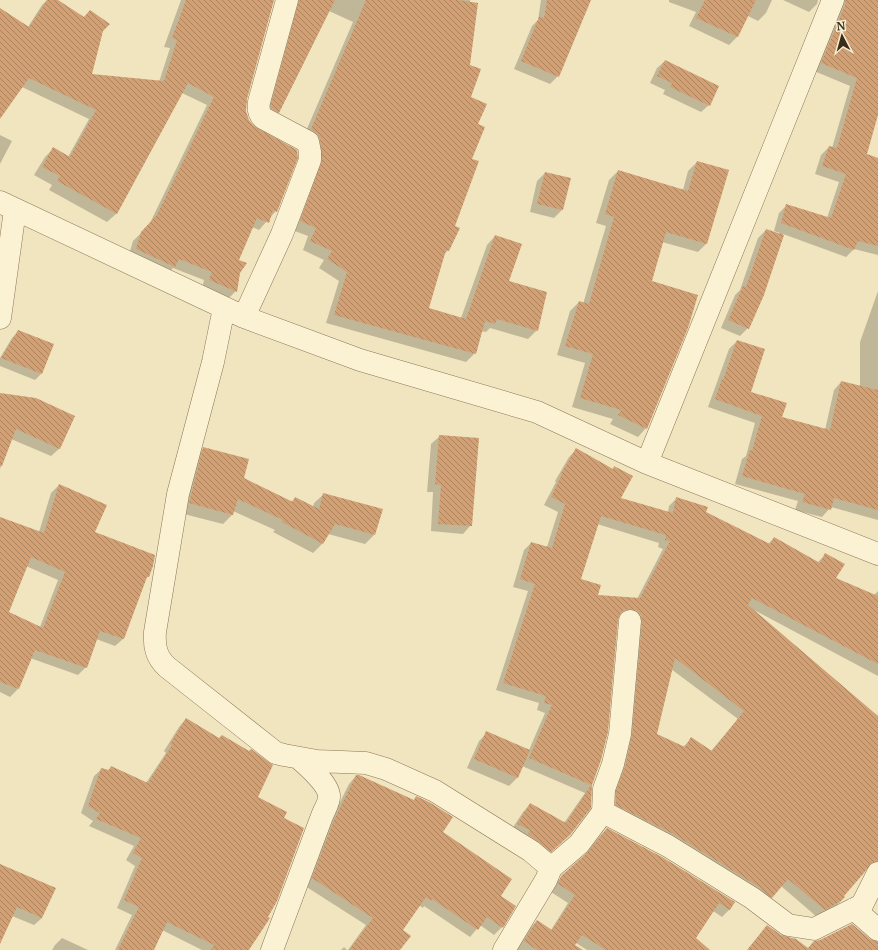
<svg xmlns="http://www.w3.org/2000/svg" width="878" height="950" viewBox="0 0 878 950" font-family="Merriweather,serif">
<style>
.shadow{fill:#0003;fill-rule:evenodd}
.building{fill:url(#building-back-hatch);fill-rule:evenodd}
.lines{fill:none;stroke-linecap:round;stroke-linejoin:round}
.street-casing{stroke:#8c7657;stroke-width:23}
.street{stroke:#fbf2d4;stroke-width:22}
</style>
<defs>
<pattern id="building-back-hatch" width="6" height="6" patternUnits="userSpaceOnUse"><rect width="6" height="6" fill="#d2a073"/><path d="M-1 5l2 2M0 0l6 6M5-1l2 2" fill="none" stroke="#ab835e"/></pattern>
</defs>
<rect width="100%" height="100%" fill="#f1e5c0"/>
<path class="shadow" d="M47 0H56L102 30 91 75 159 82 170 48 164 47 181 0H273L246 99 245 111 276 211 259 230 252 227 238 260 239 273 236 291 228 299 202 289 204 280 173 268 166 275 128 258 133 241 149 225 207 105 182 93 116 214 107 222 49 190 52 185 34 175 45 157 53 149 68 157 89 119 22 87 0 115V10L28 27 42 5Z
M288 0H470L469 97 477 125 471 159 448 250 444 255 428 309 461 318 487 245 495 236 508 282 537 330 528 339 490 328 486 332 481 331 475 353 466 362 326 323 339 281 319 268 324 260 303 250 308 236 292 230 303 138 353 22 329 11 279 112 270 120 263 117Z
M541 0H590L558 76 550 84 514 69 532 26 538 20Z
M669 0H772L766 13 758 21 748 16 737 37 729 45 689 26 696 12 669 2Z
M783 0H818L817 4 809 12Z
M835 0H878V111L866 154 878 159V255L854 249 846 257 783 234 763 294 748 328 740 336 721 328 735 295 740 290 758 238 766 230 779 235 780 233 774 231 779 213 787 205 827 218 839 182 815 174 821 155 829 147 832 148 850 86 814 71Z
M665 61 709 105 701 112 663 94 665 90 650 83 657 68Z
M0 135 12 141 0 164Z
M697 162 706 244 698 252 662 242 650 282 646 428 638 437 610 424 613 419 572 407 585 363 557 355 570 311 579 302 583 304 606 226 596 223 609 180 618 171 683 190 688 171Z
M545 173 562 210 554 218 530 212 537 181Z
M878 291V520L831 507 822 517 795 510 798 501 735 484 742 459 746 456 755 423 708 407 729 349 737 341 750 392 780 417 825 430 834 390 841 382 860 387V342Z
M18 332 41 374 35 380 0 366V358L12 338Z
M0 397 60 448 51 456 11 439 0 469Z
M440 436 471 525 463 534 431 531 433 492H427L431 444Z
M204 448 242 478 291 502 295 498 313 507 314 503 324 494 374 535 365 544 328 534 322 544 313 553 273 532 275 530 233 511 232 515 223 524 180 513 194 458Z
M577 449 612 470 614 468 620 499 668 513 669 506 677 498 768 544 774 538 817 563 825 555 835 579 874 595 878 591V676L754 610 878 717V871L869 868 866 869 842 897 841 901 833 909 817 917 781 886 764 905 609 812 623 616 618 617 591 785 561 843 543 858 510 832 523 812 530 805 564 823 585 793 522 766 517 778 509 786 467 768 479 741 487 733 529 750 545 713 537 710 539 703 496 690 528 591 513 587 524 550 531 543 547 547 558 512 544 505 556 482 555 481 569 457ZM597 524 659 543 658 547 663 549 637 599 597 596 580 580ZM671 669 738 719 711 751 691 739 683 747 656 734Z
M59 485 94 533 148 576 145 579 123 639 115 646 96 639 86 667 78 675 30 658 18 689 10 697 0 692V518L39 532 51 493ZM26 566 58 580 40 627 8 612Z
M186 719 257 798 283 818 248 950H202L162 930 153 950H115L132 915 117 908 135 866 126 860 134 846 89 826 93 821 81 813 94 776 102 769 108 771 111 767 146 783 166 753 164 751 179 727Z
M356 776 441 833 499 896 502 927 494 935 480 925 470 937 424 906 423 908 419 905 401 931 400 950H348L366 925 305 886 327 828 349 784Z
M607 829 730 909 722 917 713 911 695 938 704 950H587L576 943 571 950H516L529 929 537 921 551 930 568 903 551 892 554 884 582 859 599 837Z
M0 865 42 918 34 925 12 916 0 942Z
M62 938 88 950H52L55 945Z
M344 947 347 950H341Z"/>
<path class="building" d="M47 0H58L84 17 90 10 110 24 103 31 92 74 164 81 177 40 172 38 186 0H274L247 99 246 111 249 120 254 126 297 150 298 158 277 212 273 210 269 223 257 218 239 260 247 263 240 273 237 292 209 280 212 272 179 259 175 267 136 249 141 232 157 215 214 97 188 83 117 214 57 181 60 176 42 167 53 147 70 157 96 110 29 78 0 119V8L29 27Z
M299 0H335L279 113 271 108V104Z
M366 0H458L478 3 470 65 481 69 471 97 487 104 478 124 485 127 472 159 479 161 455 226 460 228 449 251 446 250 429 308 466 319 495 235 522 244 509 281 547 292 538 331 497 319 495 324 485 321 476 354 334 315 347 272 327 259 332 251 310 241 316 228 300 221 322 160 320 139 318 134 311 129Z
M547 0H591L559 77 521 61 539 17 544 18Z
M705 0H756L738 37 696 18Z
M845 0H878V115L867 154 878 158V246L858 241 854 250 781 223 786 204 831 218 846 174 822 166 829 146 837 148 857 78 821 63 845 5Z
M665 60 719 86 710 106 670 87 672 83 657 76Z
M697 161 729 170 707 244 666 232 652 281 698 295 688 328 647 429 618 415 621 410 580 398 593 354 565 346 579 301 589 304 614 217 605 214 618 170 688 191Z
M545 172 571 178 563 210 537 204Z
M766 229 784 235 764 295 749 329 728 320 743 286 746 287Z
M18 330 54 344 42 374 1 358Z
M737 340 765 349 751 392 787 403 782 417 830 430 841 381 878 390V510L834 498 831 510 802 502 805 494 742 476 750 450 752 451 762 416 715 399 722 379 723 380Z
M0 393 36 398 75 416 60 449 16 429 2 466H0Z
M439 435 479 438 472 526 438 524 441 485 435 484Z
M203 447 249 459 244 478 293 502 295 497 319 509 323 493 383 509 375 535 335 524 323 544 282 522 283 520 238 499 233 515 189 503Z
M576 448 613 469 614 466 633 476 621 498 673 513 676 497 708 507 706 512 770 544 774 537 820 563 825 553 845 564 836 578 878 596V664L752 598 748 605 878 716V861L871 863 864 873 844 896 845 897 841 901 825 910 788 879 772 898 759 887 675 835 616 805V791L625 767 632 735 642 622 641 615 637 611 631 609 624 610 620 614 618 620 608 732 601 760 592 785 591 808 570 835 551 852 528 834 530 830 517 824 530 803 566 823 591 785 529 758 552 705 544 703 546 696 503 683 535 584 520 579 531 542 552 548 565 504 551 497 562 474H561ZM601 516 666 535 665 540 670 541 640 598 598 595 601 585 581 579ZM675 658 744 711 712 751 691 737 685 747 657 734Z
M59 484 107 505 95 532 155 555 153 566 149 577H147L124 639 100 631 87 668 35 650 19 689 0 682V517L44 533ZM31 557 65 572 43 628 9 612Z
M186 718 219 738 222 735 249 751 251 749 273 765 258 797 287 812 284 818 304 828 277 901 268 917 270 918 249 950H211L214 945 167 922 154 950H118L139 907 124 900 142 858 133 853 141 838 96 819 100 813 88 806 101 768 109 770 111 766 148 783 172 745 170 744Z
M486 731 530 750 518 778 474 759Z
M356 775H359L414 800 416 796 429 802 453 817 443 832 512 879 501 896 516 906 503 928 487 917 478 930 432 899 431 901 426 897 403 930 411 936 400 950H349L373 918 312 878 334 820Z
M607 828 662 857 735 902 730 910 719 903 696 938 710 950H606L582 935 575 945 583 950H537L524 941 537 920 552 930 575 895 558 884 561 876 587 853Z
M0 864 56 888 42 918 17 907 0 944Z
M852 924 870 939 878 942V950H747L767 925 781 935 796 939 808 948 814 941 820 940Z"/>
<g class="lines">
<g class="street-casing">
<path id="street" d="M0 202 244 317 360 360 537 412 647 463 878 554
M224 308 213 362 178 494 155 632C154 646 156 657 167 667L276 753 284 755 317 761 366 763 386 769 435 791 531 851 551 868 546 880 504 950
M244 317 282 234 310 160V152L308 142 263 118C259 114 258 108 259 102L287 0
M0 318 15 210
M647 463 833 0
M603 812 668 846 752 898 788 925 814 929 862 905 878 873
M551 868 579 844 603 812 604 789 613 764 620 734 630 621
M854 909 878 930
M272 950 322 816C324 810 330 802 329 795 327 782 308 767 299 758"/>
</g>
<use href="#street" class="street"/>
</g>
<g transform="translate(842 36) rotate(354)" stroke="#f8efd1" stroke-width="3" paint-order="stroke">
<path d="M0-3L7 15L0 10L-7 15Z" fill="#3a2c1c"/>
<text y="-6" font-size="11" font-weight="bold" text-anchor="middle" fill="#3a2c1c">N</text>
</g>
</svg>
